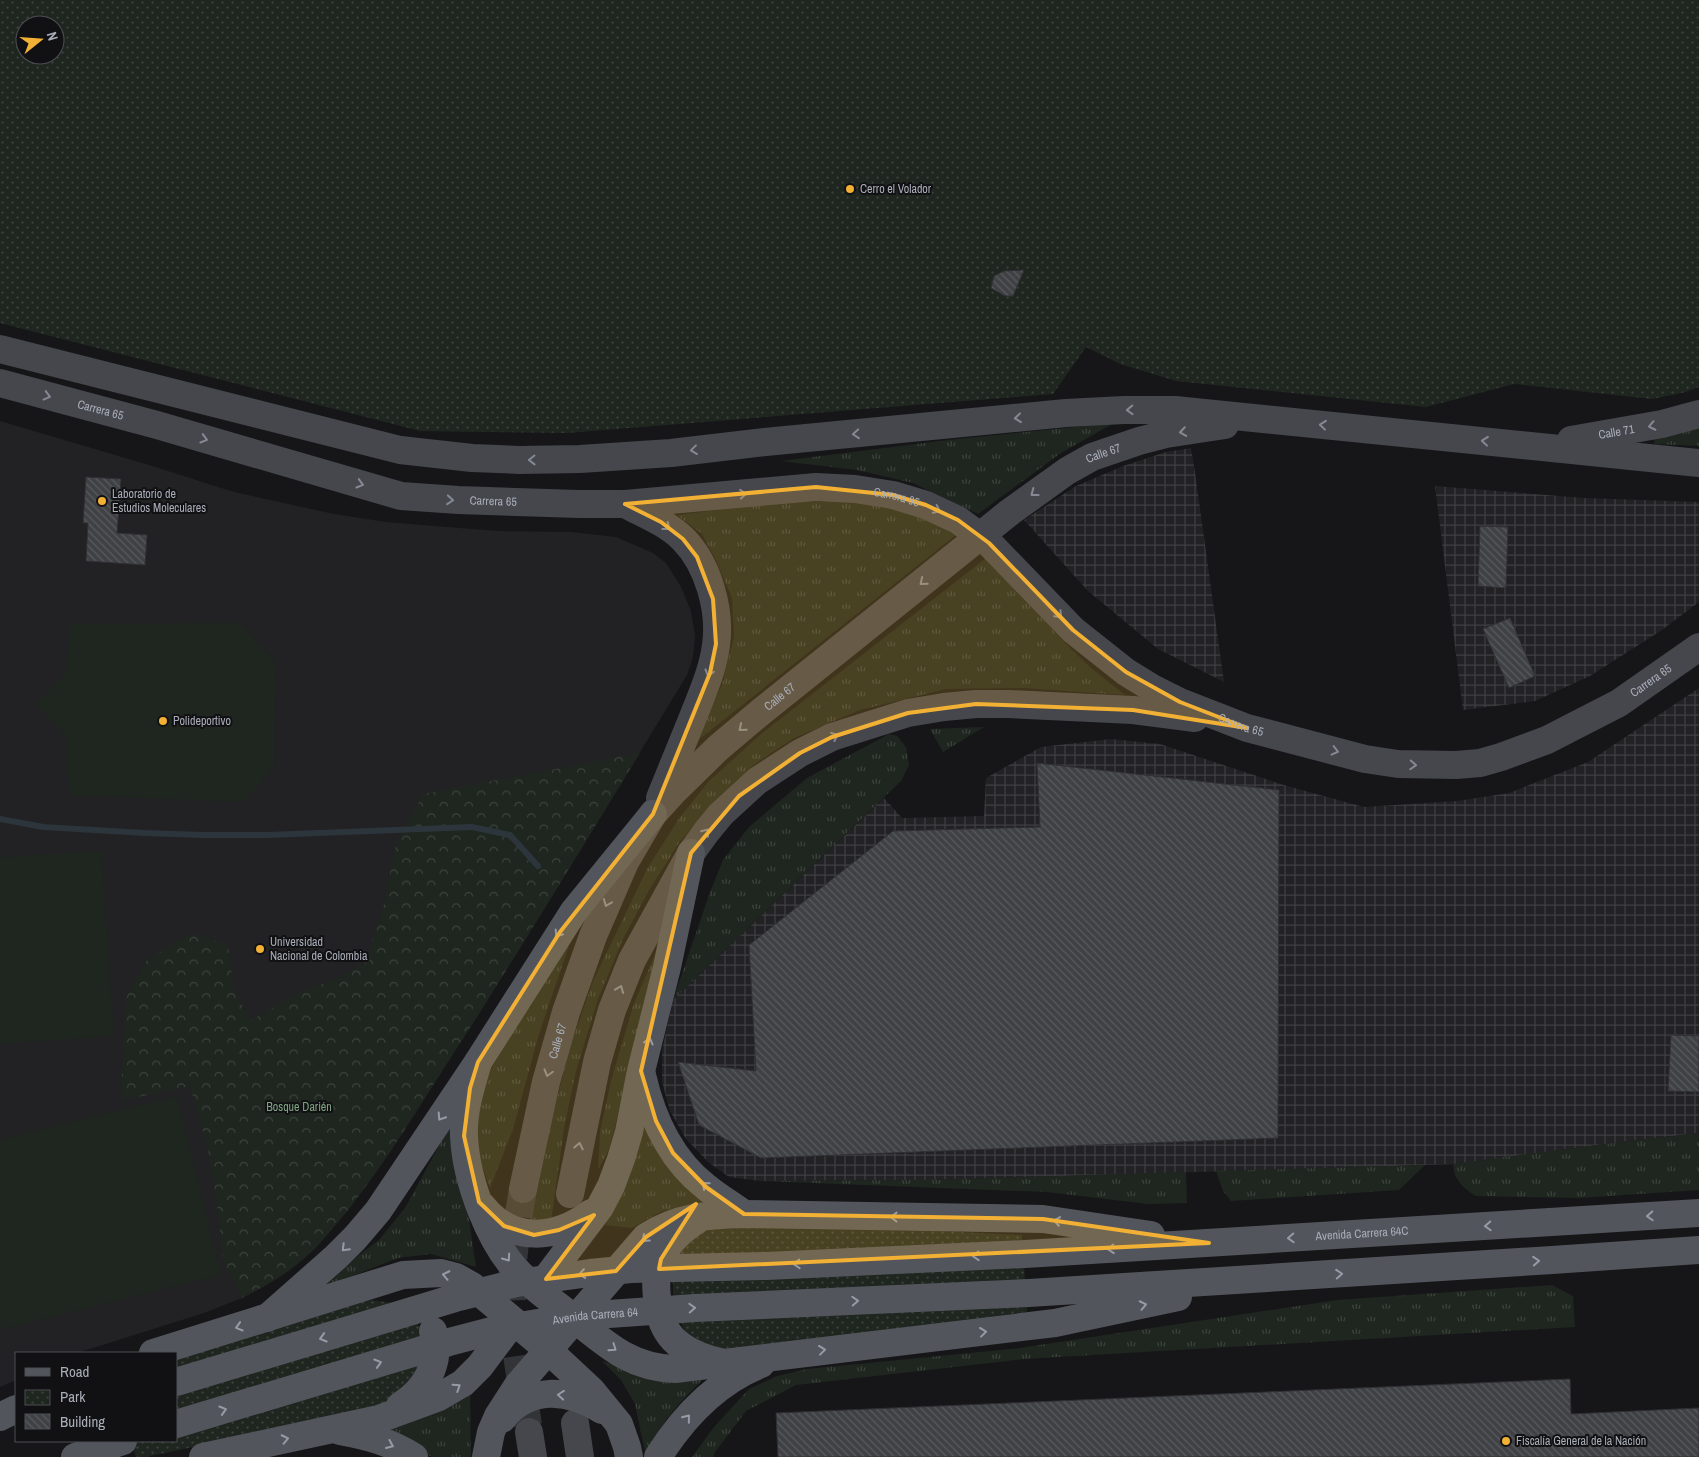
<svg xmlns="http://www.w3.org/2000/svg" width="1699" height="1457" viewBox="0 0 1699 1457" font-family="'Archivo Narrow',sans-serif">
<style>
.built{fill:#222225}
.industrial{fill:url(#industrial-grid)}
.grass{fill:url(#grass-tufts)}
.forest{fill:url(#forest-crowns)}
.park{fill:url(#park-dots);fill-rule:evenodd}
.pitch{fill:#1e261f}
.lines{fill:none;stroke-linecap:round;stroke-linejoin:round}
.stream{stroke:#2c353c;stroke-width:6}
.building{fill:url(#building-back-hatch);stroke:#303034}
.secondary-tunnel{stroke:#333438;stroke-width:28;stroke-dasharray:28 14;stroke-linecap:butt}
.secondary{stroke:#45474d;stroke-width:28}
.primary{stroke:#53555c;stroke-width:28}
.oneway{stroke:#858993}
.oneway2{stroke:#979ba6}
.marked{fill:#f2b134;fill-opacity:0.2;stroke:#f2b134;stroke-width:4;stroke-linejoin:round}
.poi-dot{fill:#f2b134;stroke:#111113;stroke-width:2}
.labels{text-anchor:middle;stroke-width:4;stroke-linejoin:round;paint-order:stroke}
.poi-label{font-size:12px;fill:#a8adb8;stroke:#111113;text-anchor:start}
.street-label{font-size:12px;fill:#a8adb8;stroke:#111113}
.park-label{font-size:12px;fill:#7fa381;stroke:#111113}
</style>
<defs>
<pattern id="industrial-grid" width="8" height="8" patternUnits="userSpaceOnUse" patternTransform="scale(1.25)"><rect width="8" height="8" fill="#222225"/><path d="M0 4h8M4 0v8" fill="none" stroke="#3f3f43"/></pattern>
<pattern id="grass-tufts" width="24" height="20" patternUnits="userSpaceOnUse" patternTransform="scale(1.25)"><rect width="24" height="20" fill="#1e261f"/><path d="M3 7l-1-3M5 7V3M7 7l1-3M15 17l-1-3M17 17v-4M19 17l1-3" fill="none" stroke="#3c433d"/></pattern>
<pattern id="forest-crowns" width="20" height="18" patternUnits="userSpaceOnUse" patternTransform="scale(1.25)"><rect width="20" height="18" fill="#1e261f"/><path d="M2 6a3 3 0 1 1 6 0M12 15a3 3 0 1 1 6 0" fill="none" stroke="#3c433d"/></pattern>
<pattern id="park-dots" width="8" height="8" patternUnits="userSpaceOnUse" patternTransform="scale(1.25)"><rect width="8" height="8" fill="#1e261f"/><path d="M2 2h.1M6 6h.1" fill="none" stroke="#3c433d" stroke-width="1.8" stroke-linecap="round"/></pattern>
<pattern id="building-back-hatch" width="6" height="6" patternUnits="userSpaceOnUse" patternTransform="scale(1.25)"><rect width="6" height="6" fill="#404145"/><path d="M-1 5l2 2M0 0l6 6M5-1l2 2" fill="none" stroke="#595a5e"/></pattern>
</defs>
<rect width="100%" height="100%" fill="#161618"/>
<path class="built" d="M0 421 149 465 234 492 334 514 386 522 447 527 499 531 571 532 616 537 653 553 666 563 681 587 691 611 695 636 693 657 687 675 564 877 474 1022 389 1153 351 1206 316 1248 283 1275 263 1287 242 1298 204 1313 77 1353H16V1380L0 1387Z"/>
<path class="industrial" d="M1191 448 1195 472 1224 682 1158 649 1088 591 1024 520 1076 486 1123 466 1166 452Z
M1435 486 1584 498 1699 502V602L1662 630 1590 676 1535 701 1463 710Z
M1699 688V1133L1612 1143 1458 1164 930 1180 760 1181 729 1177 708 1162 686 1139 670 1111 662 1082V1050L673 1000 884 798 902 818 984 816 986 778 1041 747 1111 739 1160 744 1287 786 1364 807 1457 801 1509 793 1588 762Z"/>
<path class="grass" d="M1699 422V446L1654 444 1655 435Z
M1114 423 1061 453 978 514 913 483 857 470 781 461 948 440Z
M852 501 883 506 916 514 956 535 697 741 722 684 734 637 732 598 715 558 702 534 677 515 772 503Z
M986 558 1066 644 1091 668 1125 695 1023 688 946 689 860 710 794 738 755 764 715 800 679 843 649 890 623 939 598 999 576 1071 564 1128 551 1222H530L552 1119 570 1047 593 981 647 869 678 820 708 782 761 734Z
M984 727 943 752 930 729Z
M889 734 897 736 906 747 909 765 901 781 673 1000 710 892 723 860 749 827 807 778Z
M573 934 539 1034 513 1129 490 1188 479 1157 476 1130 480 1100 487 1076 511 1033Z
M656 952 614 1131 608 1151 598 1170 600 1132 611 1081 633 1006Z
M647 1115 707 1203 688 1205 660 1212 632 1228 605 1225Z
M454 1118 476 1267 431 1254 398 1258 324 1287 359 1255 379 1240 405 1208Z
M1699 1133V1190L1579 1198 1476 1196C1463 1188 1454 1180 1453 1164L1612 1143Z
M1425 1165 1399 1190 1231 1201 1223 1191 1216 1171Z
M1186 1172 1187 1203 1148 1204 1047 1192 760 1181 930 1180Z
M1552 1285 1573 1296 1575 1327 1024 1359 796 1385 746 1411 715 1452 713 1457H692L714 1427 749 1389 777 1376 807 1369 1020 1348 1337 1300Z
M602 1361 637 1371 706 1376 679 1404 666 1420 649 1457H646L635 1404 621 1380Z
M470 1383 471 1457H432L390 1436 388 1425Z"/>
<path class="forest" d="M640 753C579 852 519 952 456 1049 413 1116 371 1189 316 1247 296 1269 269 1284 242 1298L223 1259 217 1203 207 1145 190 1086 124 1100 121 1088 127 996 147 960 191 933 228 945 234 993 252 1020 298 993 336 979 365 964 383 908 395 848 423 794Z"/>
<path class="park" d="M0 0H1699V387L1686 392 1652 399 1514 384 1426 407 1176 381 1120 364 1086 347 1053 394 567 433 420 431 0 323ZM25 25H55V55H25Z
M717 1221 1022 1235 1027 1312 728 1353C715 1350 698 1346 689 1336 677 1323 671 1290 673 1273 675 1265 678 1256 680 1247Z
M372 1300 399 1304 417 1322 424 1339 421 1370 385 1406 146 1457H136L131 1441H176V1356L335 1307Z"/>
<path class="pitch" d="M239 623 275 661 274 767 244 802 69 795 67 738 36 704 68 670 69 624Z
M101 851 114 1036 0 1044V857Z
M177 1096 221 1275 0 1330V1140Z"/>
<g class="lines">
<path class="stream" d="M0 819 43 827 145 833 203 835H268L472 827 510 835 538 866"/>
</g>
<path class="building" d="M1024 270 1013 296H1005L991 288 994 276 1004 271Z
M86 477 121 479 117 533 147 535 145 565 86 561 88 523H83Z
M1480 526 1508 527 1506 588 1478 586Z
M1510 618 1535 676 1509 688 1483 629Z
M1037 763 1279 790 1278 1138 761 1158 699 1125 678 1062 756 1071 749 945 893 831 1040 827Z
M1671 1035 1699 1036V1092L1668 1091Z
M1570 1379 1571 1414 1699 1408V1457H778L776 1413Z"/>
<g class="lines">
<path class="secondary-tunnel" d="M523 1189C517 1225 511 1262 512 1299 513 1344 523 1388 529 1432"/>
<g class="secondary">
<path d="M0 349 400 450 472 458 520 460 580 459 671 453 765 442 1066 413 1124 410H1175L1699 463"/>
<path id="s1" d="M0 383 157 425 401 496 458 500 579 504H625L816 487 855 489 893 495 926 505 958 520 989 543 1073 630 1126 672 1152 688 1180 702 1247 728 1365 759 1398 764 1456 765 1480 763 1501 757 1547 740 1619 703 1699 647"/>
<path id="s2" d="M1571 440 1662 424 1699 414"/>
<path d="M625 504C644 514 667 523 683 539 708 564 721 610 716 645 713 670 702 694 693 717 682 744 671 771 660 798"/>
<path id="s3" d="M523 1189 546 1082 566 1012 593 936 625 862 653 814 672 793 718 748 762 711 1010 512 1067 471 1092 457 1139 441 1166 434 1225 425"/>
<path d="M570 1194 597 1062 612 1010 632 960 691 853 707 831 721 814 757 781 800 753 832 737 908 713 944 707 976 704H1008L1133 710 1195 718"/>
<path d="M575 1423 580 1457"/>
<path d="M529 1432 533 1457"/>
</g>
<g class="primary">
<path d="M478 1062C471 1086 463 1111 464 1136 466 1180 489 1243 520 1274 537 1291 558 1305 576 1320 608 1346 632 1368 675 1369L1055 1323 1178 1297"/>
<path d="M642 1075C652 1119 670 1159 706 1187 718 1197 732 1205 744 1214"/>
<path d="M483 1207C512 1243 555 1240 591 1213"/>
<path d="M697 1220C683 1229 668 1242 661 1258 652 1280 656 1321 673 1339 686 1352 702 1358 720 1362"/>
<path d="M539 1288 600 1207 611 1186 621 1159 629 1132 641 1071 667 967 691 853"/>
<path d="M267 1318 336 1257 355 1238 378 1211 478 1062 574 911 653 814"/>
<path d="M153 1353 403 1275 441 1273 456 1277 472 1286 548 1350 592 1391 619 1424 627 1447 629 1457"/>
<path id="s4" d="M176 1382 455 1298 517 1283 590 1273 631 1269 766 1266 1025 1254 1699 1213"/>
<path d="M400 1406C426 1390 442 1362 433 1331"/>
<path d="M0 1417 16 1409"/>
<path d="M502 1419C529 1385 568 1389 602 1410"/>
<path id="s5" d="M176 1424 449 1342 495 1330 580 1316 695 1308 1029 1293 1552 1260 1699 1250"/>
<path d="M340 1431C367 1436 391 1442 414 1457"/>
<path d="M75 1457 123 1441"/>
<path d="M203 1457 379 1419 439 1397 463 1383 480 1366 513 1322"/>
<path d="M486 1457 491 1432 498 1416 518 1385 646 1237C678 1216 708 1215 744 1214L1043 1219 1151 1235"/>
<path d="M658 1457C683 1417 716 1382 761 1364"/>
</g>
</g>
<defs><path id="oneway-chevron" d="M-2-3.5L2.5 0L-2 3.5" fill="none" stroke-width="1.6" stroke-linecap="round" stroke-linejoin="round" transform="scale(1.25)"/></defs>
<g class="oneway">
<use href="#oneway-chevron" transform="translate(47 396) rotate(15)"/>
<use href="#oneway-chevron" transform="translate(1130 410) rotate(178)"/>
<use href="#oneway-chevron" transform="translate(1018 418) rotate(174)"/>
<use href="#oneway-chevron" transform="translate(1323 425) rotate(-174)"/>
<use href="#oneway-chevron" transform="translate(1652 426) rotate(168)"/>
<use href="#oneway-chevron" transform="translate(1183 432) rotate(171)"/>
<use href="#oneway-chevron" transform="translate(856 434) rotate(175)"/>
<use href="#oneway-chevron" transform="translate(204 439) rotate(16)"/>
<use href="#oneway-chevron" transform="translate(1485 441) rotate(-174)"/>
<use href="#oneway-chevron" transform="translate(694 450) rotate(173)"/>
<use href="#oneway-chevron" transform="translate(532 460) rotate(179)"/>
<use href="#oneway-chevron" transform="translate(360 484) rotate(16)"/>
<use href="#oneway-chevron" transform="translate(1034 493) rotate(143)"/>
<use href="#oneway-chevron" transform="translate(743 494) rotate(-5)"/>
<use href="#oneway-chevron" transform="translate(450 500) rotate(5)"/>
<use href="#oneway-chevron" transform="translate(937 510) rotate(26)"/>
<use href="#oneway-chevron" transform="translate(667 527) rotate(37)"/>
<use href="#oneway-chevron" transform="translate(923 582) rotate(141)"/>
<use href="#oneway-chevron" transform="translate(1059 615) rotate(46)"/>
<use href="#oneway-chevron" transform="translate(709 673) rotate(106)"/>
<use href="#oneway-chevron" transform="translate(742 728) rotate(140)"/>
<use href="#oneway-chevron" transform="translate(835 736) rotate(-22)"/>
<use href="#oneway-chevron" transform="translate(1335 751) rotate(14)"/>
<use href="#oneway-chevron" transform="translate(1413 765) rotate(3)"/>
<use href="#oneway-chevron" transform="translate(706 832) rotate(-52)"/>
<use href="#oneway-chevron" transform="translate(607 903) rotate(112)"/>
<use href="#oneway-chevron" transform="translate(620 989) rotate(-68)"/>
<use href="#oneway-chevron" transform="translate(548 1073) rotate(106)"/>
<use href="#oneway-chevron" transform="translate(579 1146) rotate(-78)"/>
</g>
<g class="oneway2">
<use href="#oneway-chevron" transform="translate(558 934) rotate(123)"/>
<use href="#oneway-chevron" transform="translate(649 1041) rotate(-76)"/>
<use href="#oneway-chevron" transform="translate(441 1117) rotate(123)"/>
<use href="#oneway-chevron" transform="translate(705 1185) rotate(-140)"/>
<use href="#oneway-chevron" transform="translate(1650 1216) rotate(177)"/>
<use href="#oneway-chevron" transform="translate(894 1217) rotate(-179)"/>
<use href="#oneway-chevron" transform="translate(1057 1221) rotate(-172)"/>
<use href="#oneway-chevron" transform="translate(1488 1226) rotate(177)"/>
<use href="#oneway-chevron" transform="translate(1291 1238) rotate(177)"/>
<use href="#oneway-chevron" transform="translate(645 1239) rotate(138)"/>
<use href="#oneway-chevron" transform="translate(345 1248) rotate(135)"/>
<use href="#oneway-chevron" transform="translate(1111 1249) rotate(176)"/>
<use href="#oneway-chevron" transform="translate(976 1256) rotate(177)"/>
<use href="#oneway-chevron" transform="translate(507 1258) rotate(55)"/>
<use href="#oneway-chevron" transform="translate(1536 1261) rotate(-4)"/>
<use href="#oneway-chevron" transform="translate(797 1264) rotate(177)"/>
<use href="#oneway-chevron" transform="translate(582 1274) rotate(172)"/>
<use href="#oneway-chevron" transform="translate(1339 1274) rotate(-4)"/>
<use href="#oneway-chevron" transform="translate(446 1275) rotate(-168)"/>
<use href="#oneway-chevron" transform="translate(855 1301) rotate(-3)"/>
<use href="#oneway-chevron" transform="translate(1143 1305) rotate(-12)"/>
<use href="#oneway-chevron" transform="translate(692 1308) rotate(-3)"/>
<use href="#oneway-chevron" transform="translate(239 1327) rotate(163)"/>
<use href="#oneway-chevron" transform="translate(983 1332) rotate(-7)"/>
<use href="#oneway-chevron" transform="translate(323 1338) rotate(163)"/>
<use href="#oneway-chevron" transform="translate(613 1348) rotate(35)"/>
<use href="#oneway-chevron" transform="translate(822 1350) rotate(-7)"/>
<use href="#oneway-chevron" transform="translate(378 1363) rotate(-17)"/>
<use href="#oneway-chevron" transform="translate(457 1387) rotate(-33)"/>
<use href="#oneway-chevron" transform="translate(561 1395) rotate(-175)"/>
<use href="#oneway-chevron" transform="translate(223 1410) rotate(-17)"/>
<use href="#oneway-chevron" transform="translate(687 1418) rotate(-51)"/>
<use href="#oneway-chevron" transform="translate(285 1439) rotate(-12)"/>
<use href="#oneway-chevron" transform="translate(390 1445) rotate(24)"/>
</g>
<path class="marked" d="M816 487 893 495 926 505 958 520 989 543 1073 630 1126 672 1180 702 1247 728 1133 710 976 704 908 713 832 737 800 753 739 796 691 853 641 1071 656 1121 673 1153 706 1187 744 1214 1043 1219 1209 1243 659 1269 661 1259 696 1204 646 1237 616 1271 546 1279 594 1215 559 1230 534 1235 504 1226 479 1202 464 1136 470 1088 478 1062 560 932 653 814 710 673 716 644 713 599 697 557 683 539 661 522 625 504Z"/>
<g class="poi-dot">
<circle cx="850" cy="189" r="5"/>
<circle cx="102" cy="501" r="5"/>
<circle cx="163" cy="721" r="5"/>
<circle cx="260" cy="949" r="5"/>
<circle cx="1506" cy="1441" r="5"/>
</g>
<g class="labels">
<g class="poi-label">
<text x="860" y="193">Cerro el Volador</text>
<text x="112" y="498">Laboratorio de<tspan x="112" dy="14">Estudios Moleculares</tspan></text>
<text x="173" y="725">Polideportivo</text>
<text x="270" y="946">Universidad<tspan x="270" dy="14">Nacional de Colombia</tspan></text>
<text x="1516" y="1445">Fiscalía General de la Nación</text>
</g>
<g class="street-label">
<text dy="4" stroke="none"><textPath href="#s1" startOffset="104">Carrera 65</textPath></text>
<text dy="4" stroke="none"><textPath href="#s2" startOffset="46">Calle 71</textPath></text>
<text dy="4" stroke="none"><textPath href="#s3" startOffset="978">Calle 67</textPath></text>
<text dy="4" stroke="none"><textPath href="#s1" startOffset="914">Carrera 65</textPath></text>
<text dy="4" stroke="none"><textPath href="#s1" startOffset="509">Carrera 65</textPath></text>
<text dy="4" stroke="none"><textPath href="#s1" startOffset="1769">Carrera 65</textPath></text>
<text dy="4" stroke="none"><textPath href="#s3" startOffset="572">Calle 67</textPath></text>
<text dy="4" stroke="none"><textPath href="#s1" startOffset="1334">Carrera 65</textPath></text>
<text dy="4" stroke="none"><textPath href="#s3" startOffset="152">Calle 67</textPath></text>
<text dy="4" stroke="none"><textPath href="#s4" startOffset="1202">Avenida Carrera 64C</textPath></text>
<text dy="4" stroke="none"><textPath href="#s5" startOffset="434">Avenida Carrera 64</textPath></text>
</g>
<g class="park-label">
<text x="299" y="1111">Bosque Darién</text>
</g>
</g>
<rect x="15" y="1352" width="162" height="90" fill="#111113" stroke="#4d4f55"/>
<rect x="25" y="1368" width="25" height="8" fill="#53555c" stroke="#4d4f55"/>
<text x="60" y="1377" font-size="15" fill="#a8adb8">Road</text>
<rect x="25" y="1390" width="25" height="15" fill="url(#park-dots)" stroke="#4d4f55"/>
<text x="60" y="1402" font-size="15" fill="#a8adb8">Park</text>
<rect x="25" y="1414" width="25" height="15" fill="url(#building-back-hatch)" stroke="#4d4f55"/>
<text x="60" y="1427" font-size="15" fill="#a8adb8">Building</text>
<g transform="translate(40 40) rotate(73)"><circle r="24" fill="#111113" stroke="#4d4f55"/>
<path d="M0-4L9 19L0 12L-9 19Z" fill="#f2b134"/>
<text y="-8" font-size="14" font-weight="bold" text-anchor="middle" fill="#a8adb8">N</text>
</g>
</svg>
